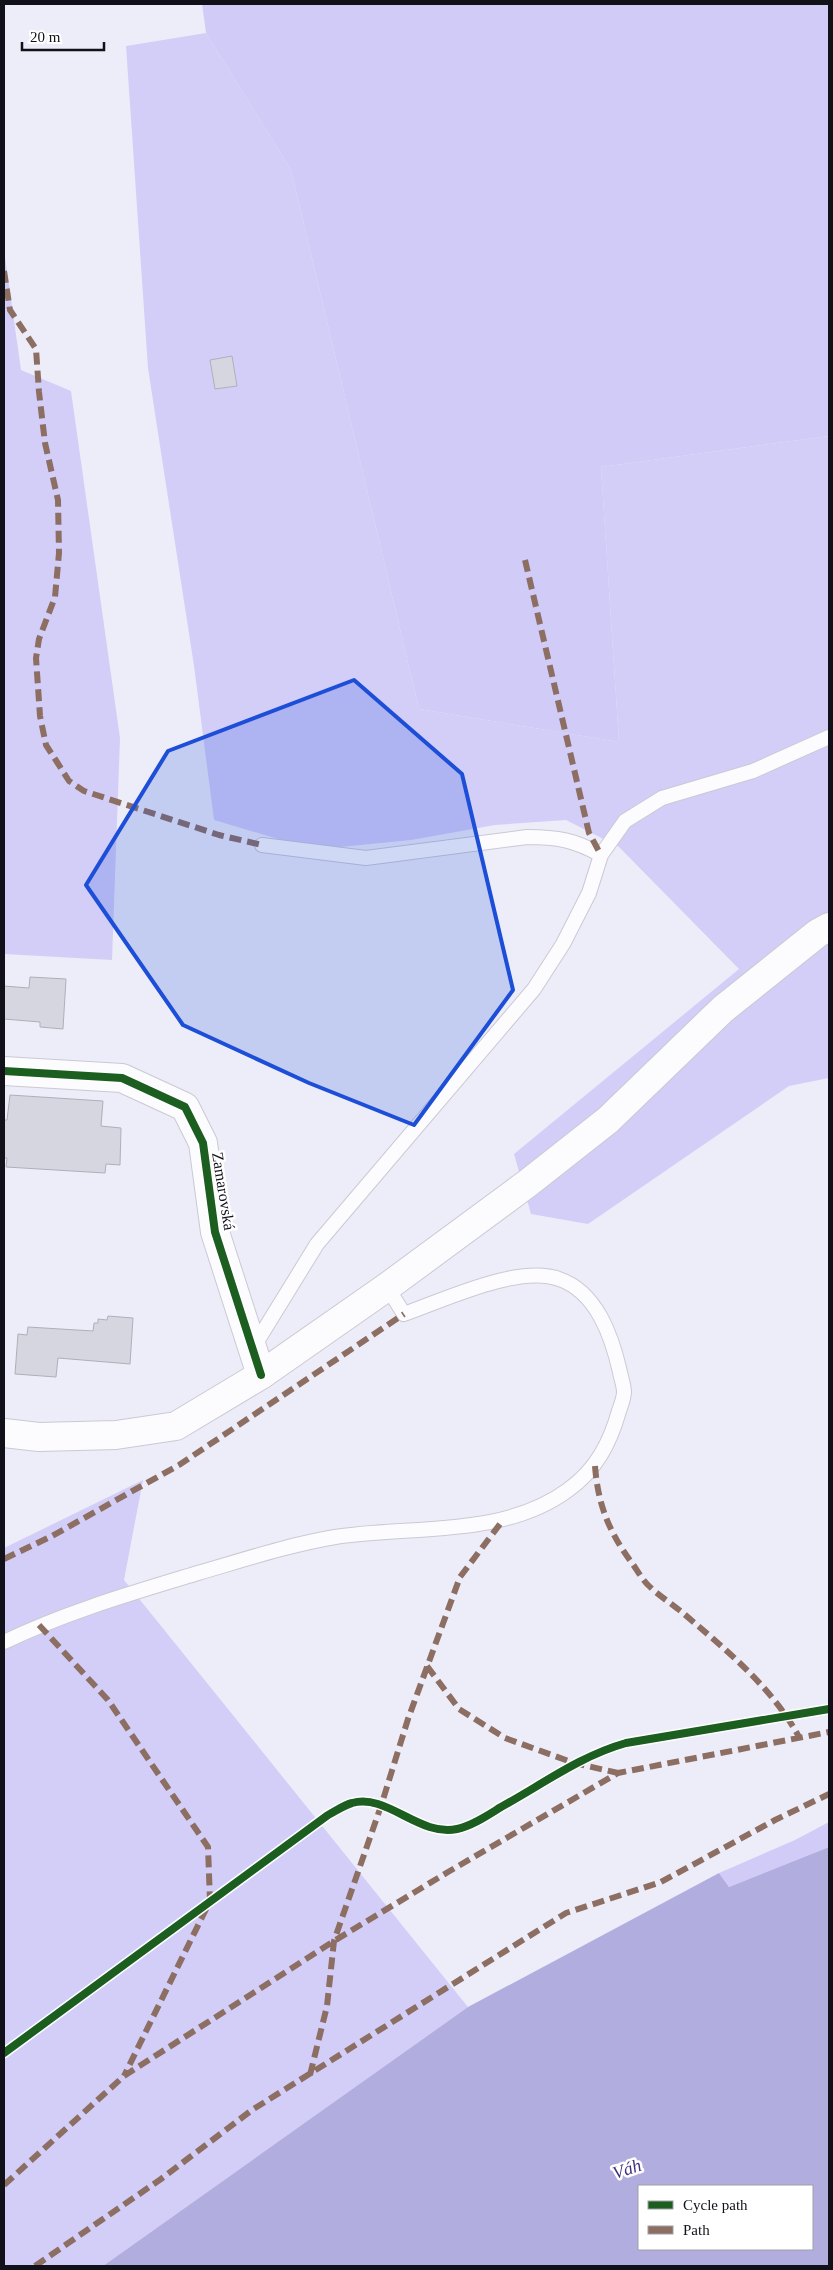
<svg xmlns="http://www.w3.org/2000/svg" width="833" height="2270" viewBox="0 0 833 2270" font-family="Georgia,serif">
<style>
.green{fill:#d2cef8}
.forest{fill:#d0ccf7}
.water{fill:#b2addf;fill-rule:evenodd}
.building{fill:#d6d6e0;stroke:#b0afb9}
.lines{fill:none;stroke-linecap:round;stroke-linejoin:round}
.lane-casing{stroke:#cac9d4;stroke-width:16}
.street-casing{stroke:#cac9d4;stroke-width:30}
.secondary-casing{stroke:#cac9d4;stroke-width:30}
.lane{stroke:#fcfcfe;stroke-width:14}
.street{stroke:#fcfcfe;stroke-width:28}
.secondary{stroke:#fcfcfe;stroke-width:28}
.quiet{stroke:#8d6e63;stroke-width:6;stroke-dasharray:12 6;stroke-linecap:butt}
.cycleway-casing{stroke:#fff;stroke-width:11}
.cycleway{stroke:#1b5e20;stroke-width:8}
.marked{fill:#1d4ed8;fill-opacity:0.2;stroke:#1d4ed8;stroke-width:4;stroke-linejoin:round}
.labels{text-anchor:middle;stroke-width:5;stroke-linejoin:round;paint-order:stroke}
.street-label{font-size:16px;fill:#12111a;stroke:#fff}
.water-label{font-size:18px;font-style:italic;fill:#42307f;stroke:#fff}
</style>
<rect width="100%" height="100%" fill="#ededf9"/>
<path class="green" d="M206 33 291 170 419 709 619 742 601 467 829 436V1078L789 1086 588 1224 531 1214 514 1154 739 969 619 847 566 820 495 825 411 840 330 848 285 841 214 820 194 666 148 368 126 46Z
M4 250 21 370 71 391 120 738 112 960 4 954Z
M143 1480 124 1580 468 2007 103 2266H4V1548Z"/>
<path class="forest" d="M202 4H829V436L601 467 619 742 419 709 291 170 206 33Z
M829 1822V1847L729 1887 719 1873 795 1840Z"/>
<path class="water" d="M829 1847V2266H103L468 2007 719 1873 729 1887ZM639 2186H812V2249H639Z"/>
<path class="building" d="M232 356 237 386 215 389 210 360Z
M30 977 66 979 63 1029 40 1027V1022L4 1019V986L29 988Z
M10 1095 103 1101 101 1126 121 1128 120 1165 106 1164 105 1173 6 1167 7 1158H4V1120H7Z
M108 1316 133 1318 130 1364 58 1358 56 1377 15 1374 18 1334 27 1335 28 1327 93 1331 94 1323H98V1319L107 1320Z"/>
<g class="lines">
<g class="lane-casing">
<path id="lane" d="M262 845 366 858 527 837C557 837 575 840 601 855
M253 1348 317 1244 534 989 563 944 589 893 601 855 625 821 662 798 753 771 829 737
M4 1642C66 1612 132 1593 198 1573 243 1560 288 1545 335 1537 411 1525 503 1538 568 1490 596 1470 610 1443 619 1411 621 1405 624 1398 624 1392 624 1386 621 1378 620 1372 612 1337 597 1292 559 1279 519 1264 444 1300 404 1314L387 1287"/>
</g>
<g class="street-casing">
<path id="street" d="M4 1071 122 1078 185 1107 203 1143 215 1232 261 1375"/>
</g>
<g class="secondary-casing">
<path id="secondary" d="M4 1433 39 1437 116 1435 176 1426 261 1375 387 1287 528 1183 608 1120 723 1009 818 933 829 927"/>
</g>
<use href="#lane" class="lane"/>
<use href="#street" class="street"/>
<use href="#secondary" class="secondary"/>
<path class="quiet" d="M4 271 10 310 36 349 39 392 45 443 58 500 59 553 55 597 39 639 36 658 40 716 46 745 57 762 69 781 84 791 219 835 262 845
M525 560 589 833 601 855
M595 1466C598 1505 609 1532 632 1563 637 1570 642 1579 648 1585 658 1595 672 1604 683 1613 726 1650 772 1687 799 1737
M4 1559 52 1536 179 1465 404 1314
M39 1625 108 1700 208 1847 210 1901 124 2076
M427 1666 459 1709 505 1738 574 1763 618 1773
M310 2075 327 2006 334 1941 381 1806 408 1719 460 1577 503 1520
M4 2185 124 2076 334 1941 448 1872 618 1773 829 1732
M35 2266 161 2179 252 2110 566 1913 661 1882 775 1820 829 1794"/>
<g class="cycleway-casing">
<path id="cycleway" d="M4 1071 122 1078 185 1107 203 1143 215 1232 261 1375
M4 2053 328 1815C336 1811 344 1805 352 1803 387 1793 419 1837 457 1829 472 1826 488 1815 501 1807 543 1784 580 1756 626 1743L829 1709"/>
</g>
<use href="#cycleway" class="cycleway"/>
</g>
<path class="marked" d="M354 680 462 774 513 990 414 1125 309 1083 183 1025 86 885 168 751Z"/>
<g class="labels">
<g class="street-label">
<text transform="translate(224 1191) rotate(81)" y="6">Zamarovská</text>
</g>
<g class="water-label">
<text transform="translate(627 2169) rotate(-18)" y="6">Váh</text>
</g>
</g>
<rect width="833" height="2270" fill="none" stroke="#12111a" stroke-width="10"/>
<rect x="638" y="2185" width="175" height="65" fill="#ffffff" stroke="#a0a0a3"/>
<rect x="648" y="2201" width="25" height="8" fill="#1b5e20" stroke="#a0a0a3"/>
<text x="683" y="2210" font-size="15" fill="#12111a">Cycle path</text>
<rect x="648" y="2226" width="25" height="8" fill="#8d6e63" stroke="#a0a0a3"/>
<text x="683" y="2235" font-size="15" fill="#12111a">Path</text>
<path d="M22 42v8h82v-8" fill="none" stroke="#12111a" stroke-width="2.5"/>
<text x="30" y="42" font-size="15" fill="#12111a" stroke="#ffffff" stroke-width="4" paint-order="stroke">20 m</text>
</svg>
